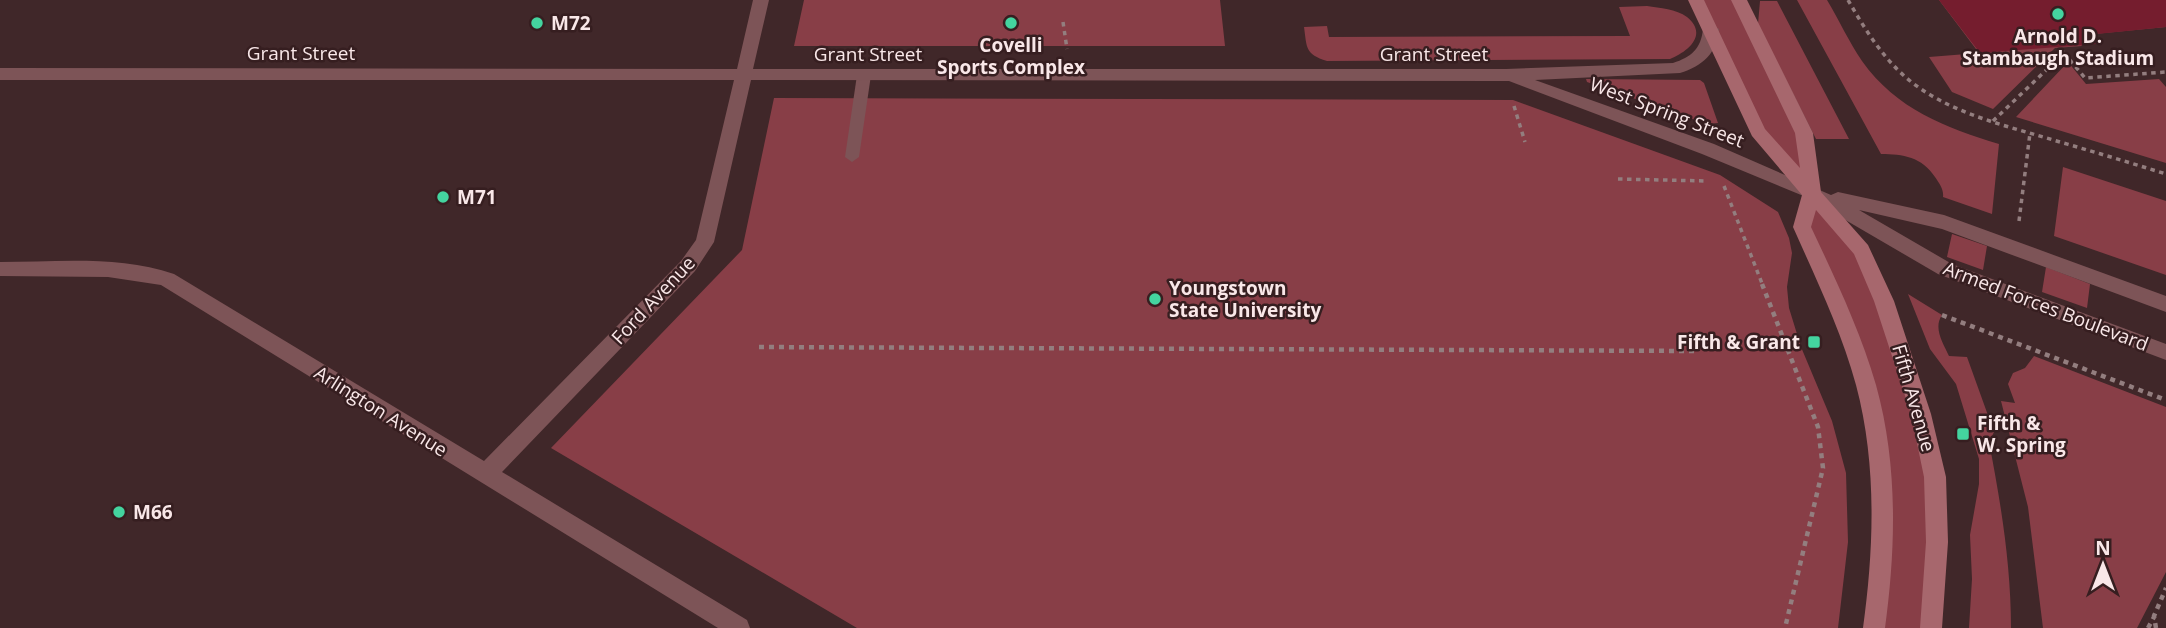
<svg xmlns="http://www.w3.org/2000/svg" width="2166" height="628" viewBox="0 0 2166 628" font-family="'Open Sans',sans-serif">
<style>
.green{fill:#883e47}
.building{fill:#751d2e}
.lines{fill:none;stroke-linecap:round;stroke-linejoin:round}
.path-far1{stroke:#937e7f;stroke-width:3.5;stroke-dasharray:4.5 4.5;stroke-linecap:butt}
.path{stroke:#937e7f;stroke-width:4.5;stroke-dasharray:5 5;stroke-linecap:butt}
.service{fill:#7d5457;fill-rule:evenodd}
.minor{fill:#7d5457;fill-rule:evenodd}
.secondary{fill:#a7676d;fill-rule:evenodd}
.poi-dot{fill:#44d49f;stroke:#361e20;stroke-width:2.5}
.labels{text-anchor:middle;stroke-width:5;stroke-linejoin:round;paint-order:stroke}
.poi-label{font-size:19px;font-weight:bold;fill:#f9e7e8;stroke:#361e20;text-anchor:start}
.street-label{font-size:19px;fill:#f9e7e8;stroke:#361e20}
</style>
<rect width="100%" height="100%" fill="#402729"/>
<path class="green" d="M804 0H1220L1225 46H794Z
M1696 0H1739L1804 133 1812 192 1861 250 1935 477 1931 628H1874L1872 410 1802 227 1811 192 1758 132Z
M1797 0H1827C1839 20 1849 42 1862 61 1896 109 1946 128 1999 144L1992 214 1943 197C1944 189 1939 183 1935 177 1922 157 1903 154 1881 154Z
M1939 0H2166V27L2074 36 2082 46 2055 48 1993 109 1952 92 1929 57 1979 53Z
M1760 1H1777L1849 139H1816L1758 24Z
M1647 6C1660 8 1676 9 1687 17 1709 35 1687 52 1670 59L1327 61C1305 54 1307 48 1304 27L1327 26 1329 37 1630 36 1619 7Z
M2068 62 2086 84 2159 79 2166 87V163L2016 117Z
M1586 79 1700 80 1704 83 1718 123 1707 124 1587 82Z
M774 98 1513 100 1720 175 1778 212 1789 238 1792 253 1787 287 1789 308 1801 347 1832 421 1846 473 1848 542 1838 628H857L551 448 742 250Z
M2063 167 2166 201V275L2054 236Z
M1952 234 1987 246 1983 270 1947 257Z
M2046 267 2090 284 2087 308 2042 292Z
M1908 294 1942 315C1933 328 1943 343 1949 356L1967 357 1994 432 1989 442C2001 504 2011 565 2011 628H1969L1972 579 1970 535 1979 484V459L1956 384 1930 349Z
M2034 356 2166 407V572L2137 628H2043L2028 507 2001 401 2015 403 2008 384 2013 373 2025 368Z"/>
<path class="building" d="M1939 0H2166V27L2087 35 2096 44 1980 53Z"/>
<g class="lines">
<path class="path-far1" d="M1848 0C1866 31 1885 62 1914 84 1951 112 1999 124 2043 137 2084 149 2125 161 2166 174
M1063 22 1067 49
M2064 53 2085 78 2166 72
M1514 106 1525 142
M1993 121 2064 53 2059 47
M1618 179 1707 181
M1724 186 1763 286
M2019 221 2030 133"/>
<path class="path" d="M1762 284 1818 427 1823 468 1785 628
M1942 315 2166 400
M759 347 1694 351
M2148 628 2154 617
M2156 628 2154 616 2166 588"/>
<path class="service" d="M864 70 871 75 859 157 852 162 845 157 857 75Z"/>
<path class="minor" d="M753 0H769L753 69H1506L1673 63C1691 57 1701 49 1703 29L1711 24 1719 29C1717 54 1702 66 1680 73L1535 80 1714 144 1831 195 1838 192 1944 215 2166 296V312L1942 229 1859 210 1952 264 2166 344V360L1938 274 1806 197 1702 154 1509 81 751 80 714 242 695 271 502 472 747 620 750 628H718L161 285 108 277 0 276V262C57 262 118 255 174 274L484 461 681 261 696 240 734 80H0V68L737 69Z"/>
<path class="secondary" d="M1688 0H1704L1765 129 1800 168 1795 133 1731 0H1747L1813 133 1821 192 1868 245 1894 301 1931 414 1946 477 1948 542 1942 628H1920L1926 542 1924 477 1911 414 1874 301 1854 254 1816 210 1811 227C1835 278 1860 330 1876 385 1898 464 1896 547 1885 628H1863C1874 548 1877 464 1856 385 1841 330 1816 279 1793 227L1802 195 1752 136Z"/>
</g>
<g class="poi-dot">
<circle cx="2058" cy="14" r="7"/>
<circle cx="537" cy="23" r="7"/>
<circle cx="1011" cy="23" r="7"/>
<circle cx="443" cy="197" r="7"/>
<circle cx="1155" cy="299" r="7"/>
<rect x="1807" y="335" width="14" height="14" rx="3.5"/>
<rect x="1956" y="427" width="14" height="14" rx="3.5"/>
<circle cx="119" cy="512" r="7"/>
</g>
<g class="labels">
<g class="poi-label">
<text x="551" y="30">M72</text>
<text x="2058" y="43" text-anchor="middle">Arnold D.<tspan x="2058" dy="22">Stambaugh Stadium</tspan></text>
<text x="1011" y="52" text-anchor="middle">Covelli<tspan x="1011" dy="22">Sports Complex</tspan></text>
<text x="457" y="204">M71</text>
<text x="1169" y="295">Youngstown<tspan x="1169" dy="22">State University</tspan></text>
<text x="1800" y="349" text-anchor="end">Fifth &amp; Grant</text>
<text x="1977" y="430">Fifth &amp;<tspan x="1977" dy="22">W. Spring</tspan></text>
<text x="133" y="519">M66</text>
</g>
<g class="street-label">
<text x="301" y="60">Grant Street</text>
<text x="868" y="61">Grant Street</text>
<text x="1434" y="61">Grant Street</text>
<text transform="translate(1667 112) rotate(21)" y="7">West Spring Street</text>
<text transform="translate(653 300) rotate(-47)" y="7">Ford Avenue</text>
<text transform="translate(2046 306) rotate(21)" y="7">Armed Forces Boulevard</text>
<text transform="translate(1914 398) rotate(74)" y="7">Fifth Avenue</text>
<text transform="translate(381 411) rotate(32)" y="7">Arlington Avenue</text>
</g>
</g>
<g transform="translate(2103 565)" stroke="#361e20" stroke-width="5" paint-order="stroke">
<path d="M0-5L12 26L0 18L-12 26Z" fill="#f9e7e8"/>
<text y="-10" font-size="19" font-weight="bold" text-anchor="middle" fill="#f9e7e8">N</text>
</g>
</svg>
